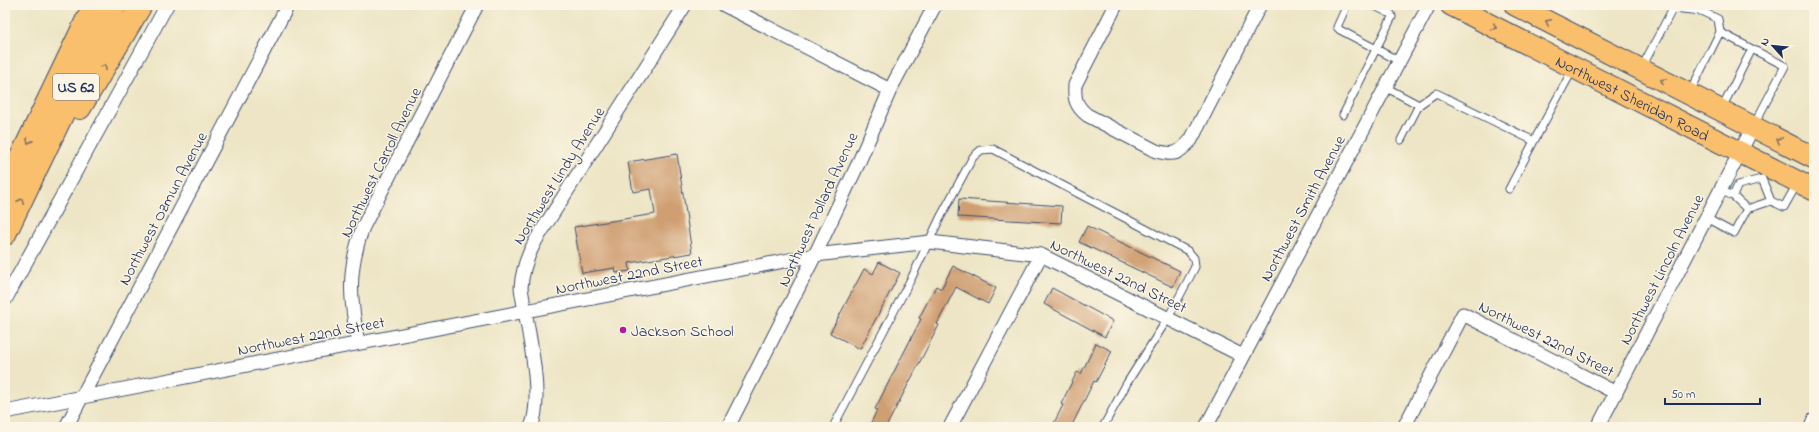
<svg xmlns="http://www.w3.org/2000/svg" width="1819" height="432" viewBox="0 0 1819 432" font-family="'Indie Flower',sans-serif">
<style>
.building{fill:#cf9e71}
.lines{fill:none;stroke-linecap:round;stroke-linejoin:round}
.lane-casing{stroke:#3a4a6d;stroke-width:9}
.street-casing{stroke:#3a4a6d;stroke-width:15}
.primary-casing{stroke:#3a4a6d;stroke-width:23}
.highway-casing{stroke:#3a4a6d;stroke-width:24}
.lane{stroke:#fff;stroke-width:7}
.street{stroke:#fff;stroke-width:13}
.primary{stroke:#f9bf6d;stroke-width:21}
.highway{stroke:#f9bf6d;stroke-width:22}
.oneway{stroke:#7f7065}
.poi-dot{fill:#b5179e;stroke:#fcf5e5;stroke-width:1.5}
.labels{text-anchor:middle;stroke-width:3;stroke-linejoin:round;paint-order:stroke}
.shield{fill:#fcf5e5;stroke:#5e6a86;stroke-width:1}
.shield-label{font-size:15px;font-weight:bold;fill:#1b2f5e}
.street-label{font-size:16px;fill:#1b2f5e;stroke:#fcf5e5}
.poi-label{font-size:16px;fill:#1b2f5e;stroke:#fcf5e5;text-anchor:start}
</style>
<rect width="100%" height="100%" fill="#fcf5e5"/>
<filter id="ink" filterUnits="userSpaceOnUse"><feTurbulence type="fractalNoise" baseFrequency=".025" numOctaves="2"/><feDisplacementMap in="SourceGraphic" scale="8" xChannelSelector="R" yChannelSelector="G"/><feConvolveMatrix kernelMatrix="1 2 1 2 8 2 1 2 1" color-interpolation-filters="sRGB"/></filter>
<filter id="wash" filterUnits="userSpaceOnUse"><feTurbulence type="fractalNoise" baseFrequency=".012" numOctaves="4" result="noise"/><feDisplacementMap in="SourceGraphic" scale="16" xChannelSelector="R" yChannelSelector="G"/><feGaussianBlur stdDeviation="0.9" result="paint"/><feColorMatrix in="noise" values="0 0 0 0 0 0 0 0 0 0 0 0 0 0 0 0 0 1.4 0 .05"/><feComposite in="paint" operator="in"/></filter>
<g filter="url(#wash)">
<rect width="100%" height="100%" fill="#ede5c5"/>
<g id="blocks">
<path class="building" d="M677 154 692 253 629 263 630 271 616 273 615 268 582 273 574 227 655 214 651 189 633 192 628 162Z
M959 199 1062 206 1061 223 958 217Z
M1087 226 1180 271 1173 287 1079 242Z
M879 262 900 273 860 349 830 333 864 269 873 274Z
M953 266 996 288 988 304 956 287 937 324 939 325 886 427H869L877 410 875 409 921 319 919 318 936 286 941 289Z
M1052 288 1113 321 1105 337 1044 304Z
M1096 343 1112 351 1096 382 1094 381 1071 427H1052L1063 405 1061 404 1077 372 1081 374Z"/>
</g>
</g>
<g filter="url(#ink)">
<use href="#blocks" fill-opacity="0" stroke="#3a4a6d" stroke-width="1"/>
<g class="lines">
<g class="lane-casing">
<path id="lane" d="M1347 5 1337 27 1340 30 1399 61
M1752 49 1785 66 1754 125
M1642 67 1673 8 1701 11 1718 19 1720 32
M1385 87 1419 105 1436 93 1534 141 1573 69
M1690 92 1720 32 1752 49 1721 110
M1343 115 1392 17 1391 14 1373 5
M1401 140 1419 105
M1509 189 1534 141
M1720 190 1733 196 1747 209
M1733 196 1738 185 1762 179 1771 201
M1706 218 1734 233 1747 209 1771 201 1784 207 1797 184
M833 427 912 277 940 218 973 157 981 150 993 149 1188 251 1194 258 1195 267 1168 318 1127 383 1103 427"/>
</g>
<g class="street-casing">
<path id="street" d="M724 5 890 90
M1116 5 1075 85C1074 99 1076 106 1087 115L1156 151C1175 156 1178 154 1191 140L1260 5
M5 300 167 5
M358 343C350 298 347 271 363 227L477 5
M5 412 815 255 930 242 1041 255 1243 356
M66 427 288 5
M531 427C545 396 526 323 521 288 522 270 527 256 536 240L685 5
M728 427 815 255 858 164 890 90 935 5
M950 427 1041 255
M1206 427 1429 5
M1404 427 1463 314 1616 393
M1598 427 1753 127
M1811 427 1814 420"/>
</g>
<g class="primary-casing">
<g id="primary">
<path id="s1" d="M1451 5 1814 190"/>
<path d="M1515 5 1814 158"/>
</g>
</g>
<g class="highway-casing">
<path id="highway" d="M80 108 141 5
M5 190 94 5
M5 234 115 5"/>
</g>
<use href="#lane" class="lane"/>
<use href="#street" class="street"/>
<use href="#primary" class="primary"/>
<use href="#highway" class="highway"/>
</g>
<defs><path id="oneway-chevron" d="M-2-3.5L2.5 0L-2 3.5" fill="none" stroke-width="1.6" stroke-linecap="round" stroke-linejoin="round"/></defs>
<g class="oneway">
<use href="#oneway-chevron" transform="translate(1548 22) rotate(-153)"/>
<use href="#oneway-chevron" transform="translate(1494 27) rotate(27)"/>
<use href="#oneway-chevron" transform="translate(104 67) rotate(-59)"/>
<use href="#oneway-chevron" transform="translate(1663 81) rotate(-153)"/>
<use href="#oneway-chevron" transform="translate(1779 140) rotate(-153)"/>
<use href="#oneway-chevron" transform="translate(29 141) rotate(116)"/>
<use href="#oneway-chevron" transform="translate(21 201) rotate(-64)"/>
</g>
</g>
<circle class="poi-dot" cx="623" cy="330" r="4"/>
<g class="labels">
<rect class="shield" x="53" y="74" width="46" height="26" rx="3"/>
<g class="shield-label">
<text x="76" y="92">US 62</text>
</g>
<g class="street-label">
<text dy="6" stroke="none"><textPath href="#s1" startOffset="204">Northwest Sheridan Road</textPath></text>
<text transform="translate(380 162) rotate(-64)" y="6">Northwest Carroll Avenue</text>
<text transform="translate(558 175) rotate(-58)" y="6">Northwest Lindy Avenue</text>
<text transform="translate(162 208) rotate(-62)" y="6">Northwest Ozmun Avenue</text>
<text transform="translate(1302 208) rotate(-62)" y="6">Northwest Smith Avenue</text>
<text transform="translate(817 209) rotate(-65)" y="6">Northwest Pollard Avenue</text>
<text transform="translate(1661 269) rotate(-63)" y="6">Northwest Lincoln Avenue</text>
<text transform="translate(629 274) rotate(-11)" y="6">Northwest 22nd Street</text>
<text transform="translate(1119 275) rotate(26)" y="6">Northwest 22nd Street</text>
<text transform="translate(311 335) rotate(-11)" y="6">Northwest 22nd Street</text>
<text transform="translate(1547 338) rotate(27)" y="6">Northwest 22nd Street</text>
</g>
<g class="poi-label">
<text x="631" y="336">Jackson School</text>
</g>
</g>
<rect width="1819" height="432" fill="none" stroke="#fcf5e5" stroke-width="20"/>
<g transform="translate(1773 46) rotate(297)" stroke="#fcf5e5" stroke-width="3" paint-order="stroke">
<path d="M0-3L7 15L0 10L-7 15Z" fill="#1b2f5e"/>
<text y="-6" font-size="11" font-weight="bold" text-anchor="middle" fill="#1b2f5e">N</text>
</g>
<path d="M1665 398v6h95v-6" fill="none" stroke="#1b2f5e" stroke-width="2"/>
<text x="1671" y="398" font-size="12" fill="#1b2f5e" stroke="#fcf5e5" stroke-width="3" paint-order="stroke">50 m</text>
</svg>
